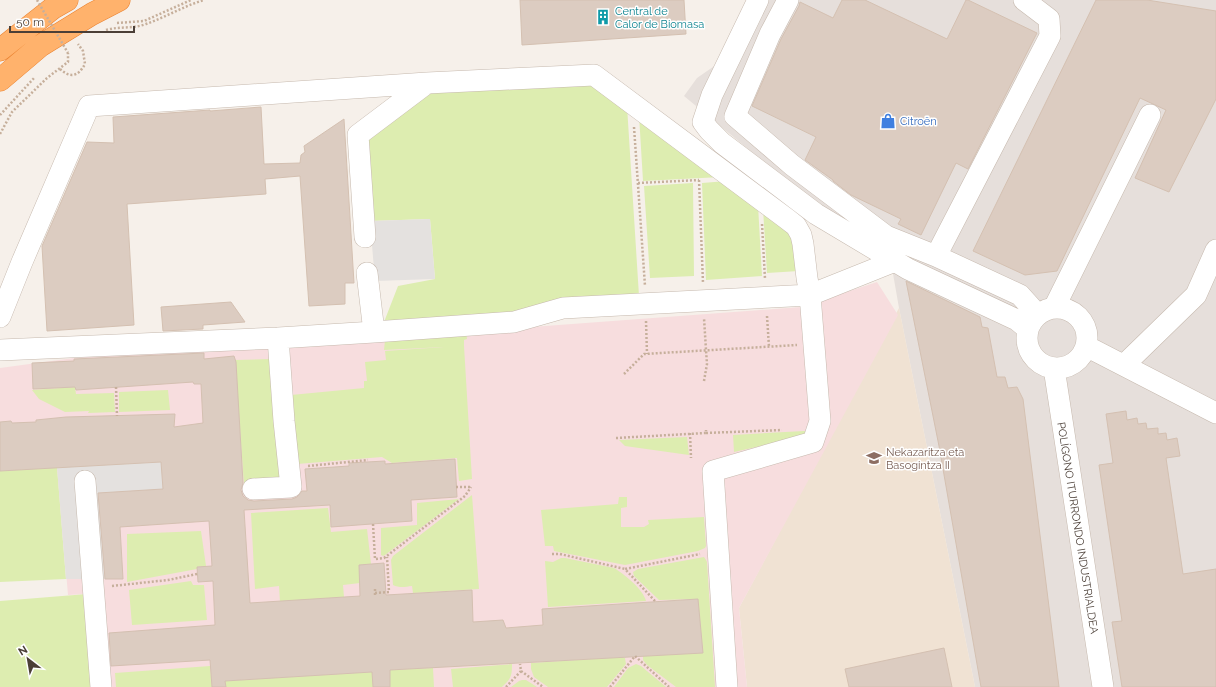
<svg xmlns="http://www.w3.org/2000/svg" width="1216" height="687" viewBox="0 0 1216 687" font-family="Raleway,sans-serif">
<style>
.industrial{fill:#e6dfdb}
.education{fill:#f0e2d3}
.medical{fill:#f7ddde}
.green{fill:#ddedb0}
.parking{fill:#e4e1df}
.building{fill:#dcccc1;stroke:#d4c0b1}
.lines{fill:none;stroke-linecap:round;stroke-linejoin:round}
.minor-casing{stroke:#c6b9ae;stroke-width:22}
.highway-casing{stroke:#ea8230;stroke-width:23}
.path{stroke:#c6af9b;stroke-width:2.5;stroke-dasharray:2 2;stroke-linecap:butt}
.minor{stroke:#fff;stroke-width:21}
.highway{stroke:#ffb26c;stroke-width:22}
.path-bridge{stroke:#c6af9b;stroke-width:2.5;stroke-dasharray:2 2;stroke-linecap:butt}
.labels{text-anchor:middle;stroke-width:3;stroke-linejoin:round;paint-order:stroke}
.culture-label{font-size:11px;fill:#0d838f;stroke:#fff;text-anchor:start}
.shop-label{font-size:11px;fill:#366cbe;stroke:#fff;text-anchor:start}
.education-label{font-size:11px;fill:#785e54;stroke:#fff;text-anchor:start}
.street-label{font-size:11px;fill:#4b3f37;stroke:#fff}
</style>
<rect width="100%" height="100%" fill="#f6f0ea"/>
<path class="industrial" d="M761 0H1216V687H975L899 308 892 268 684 96 697 78 723 60Z"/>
<path class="education" d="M899 308 975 687H747L739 608Z"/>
<path class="medical" d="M877 282 898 315 739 608 747 687H95L87 594 68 595 57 467 0 471V368L74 358 204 349 466 332 801 307Z"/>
<path class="green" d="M592 78 627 106 639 296 511 313 384 322 398 286 435 279 430 219 370 221 364 139 432 89Z
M639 115 721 177 643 181Z
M727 181 758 205 762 276 706 280 702 183Z
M693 183 694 276 650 278 644 186Z
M763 209 789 229 799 271 767 273Z
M466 332 467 339 464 340V346L472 479 459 481 457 458 392 463 382 457 297 464 291 395 364 388V381H367L365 362 386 360 385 351 444 347 384 350 385 340Z
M271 359 283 483 244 485 235 360Z
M75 387 76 394 114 393 115 412 88 413 89 411 65 412 39 399 32 390Z
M168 390 170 410 119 412V392Z
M804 431H807L805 436 734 452 733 435Z
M687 437 689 455 625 446 619 440Z
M57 467 66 579 0 582V471Z
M472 495 479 589 413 593 412 586C405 587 399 588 393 585L391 560 393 556Z
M619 497H627V507L621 508V527H644L649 524 648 520 704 517 706 546 705 548 698 551 625 565 554 551 553 546H545L541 510 618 504Z
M459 499 385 555 383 556 381 555V528L417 525V503Z
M328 508 331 532 367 529 371 564 359 565 360 583 343 585 344 597 280 602 279 586 255 589 251 513Z
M201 531 206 566 197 567V569L127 582V534Z
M704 557 706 560 707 562 715 687H676L647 665 643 660V656L703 652 698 599 659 600 634 576 633 572 638 569Z
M561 558H565L614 568C623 573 644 590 646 601L548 607 545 561 553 562Z
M191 581 193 585H204L207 620 132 625 129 590Z
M87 594 95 687H0V601Z
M622 657 625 658 626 664 607 687H548L534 677 531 669V663Z
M512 664C512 676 511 679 502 687H453L451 669Z
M636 664 641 666 666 687H614L628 668Z
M210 666 212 687H116L115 673Z
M433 668 434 687H390V670Z
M372 672 373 687H226L225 681Z
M522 680H526L537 687H511L519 681Z"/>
<path class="parking" d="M430 219 435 279 375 281 370 221Z
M161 462 163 489 98 493 105 579H66L57 467Z"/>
<path class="building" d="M520 0H684L686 34 522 45Z
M842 0H865L947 39 966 0H968L1037 33 968 169 956 163 921 235 898 224 901 219 851 195 833 181V180L805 160 816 137 752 106 781 39 799 6 800 2 833 18Z
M1096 0H1147L1216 11V99L1169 192 1135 178 1166 110 1140 98 1057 271 1025 275 973 251Z
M261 107 264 164 300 163 301 155 305 152 304 146 344 119 354 283H345V304L309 306 300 176 265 179 266 194 127 204 134 325 47 331 42 246 87 142 114 143 113 117 210 110V111Z
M906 281 980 317 982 327 988 328 997 377H1005L1008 388 1017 387 1023 399 1059 687H981L939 446Z
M231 302 245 322 203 325V329L163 331 161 307Z
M204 353V359L234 356 236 362 243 483 241 490 243 496 248 500 254 501 292 499 297 497 302 491H307L305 469 349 466V463L385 461V464L455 459 457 497 411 500 412 521 331 527 330 505 244 510 250 603 360 596 359 565 384 563 386 595 472 590 473 622 503 620 506 628 543 625 542 609 698 599 703 653 390 670V687H373L372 672 225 681 226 687H212L210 660 111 666 109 633 215 625 213 581 198 582 197 567 212 566 209 521 120 527 123 579H105L98 493 163 489 161 462 0 471V422L11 421 12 423 36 422V420L66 417 175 414 174 427 203 423 201 384H194L193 382 76 390 75 387 33 389 32 363 74 361V359Z
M1126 411 1127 420 1137 418 1138 424 1146 423 1147 429 1158 428V434L1166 433 1167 440 1177 438 1180 456 1166 458 1183 574 1216 569V687H1122L1112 622 1122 621 1099 465 1113 463 1106 414Z
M944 648 952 687H849L845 669Z"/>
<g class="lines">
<g class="minor-casing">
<path id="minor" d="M758 0 712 95 703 122 709 130 722 143 816 214 908 269 1017 320 1028 329
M788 0 770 34 735 116 792 165 886 236 936 256 1020 295 1038 315
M365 237 358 135 427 83
M936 256 1050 36 1049 19 1024 0
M1027 338a30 30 0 1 1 60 0a30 30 0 1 1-60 0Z
M1054 308 1150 115
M0 317 22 262 89 106 427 83 594 75 787 219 796 226 801 235 803 244 807 278 810 295 820 421 813 442 713 471 727 687
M374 332 514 322 563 308 810 295 895 261
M1086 346 1216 413
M0 350 278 338 374 332 367 273
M1124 365 1196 295 1216 250
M1054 368 1103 687
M85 481 101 687
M253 489 291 487 284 421 278 338"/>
</g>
<g class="highway-casing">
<path id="highway" d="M0 50 53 8 67 0
M0 80 40 46 92 14 119 0"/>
</g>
<path class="path" d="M117 23 144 21 191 0
M106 30C120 26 133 29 146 24 166 17 184 6 204 0
M60 69C70 78 78 77 85 64L83 51 78 44
M0 115 35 77
M634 127 645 286
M0 134 12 112 47 78 68 62V53
M699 180 703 283
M638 183 699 180
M762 224 765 279
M767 316 769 347
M646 321 647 354
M624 374 644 354 797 345
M704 381 707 364 706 350 704 318
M116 387 117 416
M690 433 691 458
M706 433 782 430
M616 438 706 433V430
M308 466 368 460
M456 487H471
M373 524 375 559 384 558 465 496 471 487
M552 554H560L625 569
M112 586 168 580 197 574
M375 589V596
M375 593 389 592 387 557
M655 601 625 569 700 554
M521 671 543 687
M506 687 521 671 520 664
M610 687 635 656 669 687"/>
<use href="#minor" class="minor"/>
<use href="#highway" class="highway"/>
<path class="path-bridge" d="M37 0 68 53"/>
</g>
<defs>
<g id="building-bare" transform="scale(1.2)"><path d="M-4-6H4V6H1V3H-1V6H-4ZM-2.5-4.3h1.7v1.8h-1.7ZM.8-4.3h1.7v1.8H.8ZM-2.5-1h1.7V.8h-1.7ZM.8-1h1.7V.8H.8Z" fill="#0f9aa8" stroke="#fff" stroke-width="2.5" paint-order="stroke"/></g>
<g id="shop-bare" transform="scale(1.2)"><path d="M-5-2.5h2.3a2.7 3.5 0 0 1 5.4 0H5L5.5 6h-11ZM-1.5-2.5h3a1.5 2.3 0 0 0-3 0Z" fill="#3f7fe0" stroke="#fff" stroke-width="2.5" paint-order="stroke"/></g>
<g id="university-bare" transform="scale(1.2)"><path d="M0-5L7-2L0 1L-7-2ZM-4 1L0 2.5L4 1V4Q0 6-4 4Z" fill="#8d6e63" stroke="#fff" stroke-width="2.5" paint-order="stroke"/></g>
</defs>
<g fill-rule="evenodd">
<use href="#building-bare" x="603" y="17"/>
<use href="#shop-bare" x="888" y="121"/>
<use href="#university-bare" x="874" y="458"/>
</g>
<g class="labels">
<g class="culture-label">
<text x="615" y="15">Central de<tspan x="615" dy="13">Calor de Biomasa</tspan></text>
</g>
<g class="shop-label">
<text x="900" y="125">Citroën</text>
</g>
<g class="education-label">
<text x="886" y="456">Nekazaritza eta<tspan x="886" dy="13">Basogintza II</tspan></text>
</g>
<g class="street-label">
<text transform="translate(1078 528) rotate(81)" y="4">POLÍGONO ITURRONDO INDUSTRIALDEA</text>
</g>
</g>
<g transform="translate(28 659) rotate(329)" stroke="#ffffff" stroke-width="3" paint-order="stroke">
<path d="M0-3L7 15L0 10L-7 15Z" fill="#4b3f37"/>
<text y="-6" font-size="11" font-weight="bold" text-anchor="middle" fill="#4b3f37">N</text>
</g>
<path d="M10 26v6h124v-6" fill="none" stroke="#4b3f37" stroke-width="2"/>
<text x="16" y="26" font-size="12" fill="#4b3f37" stroke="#ffffff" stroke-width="3" paint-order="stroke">50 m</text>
</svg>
